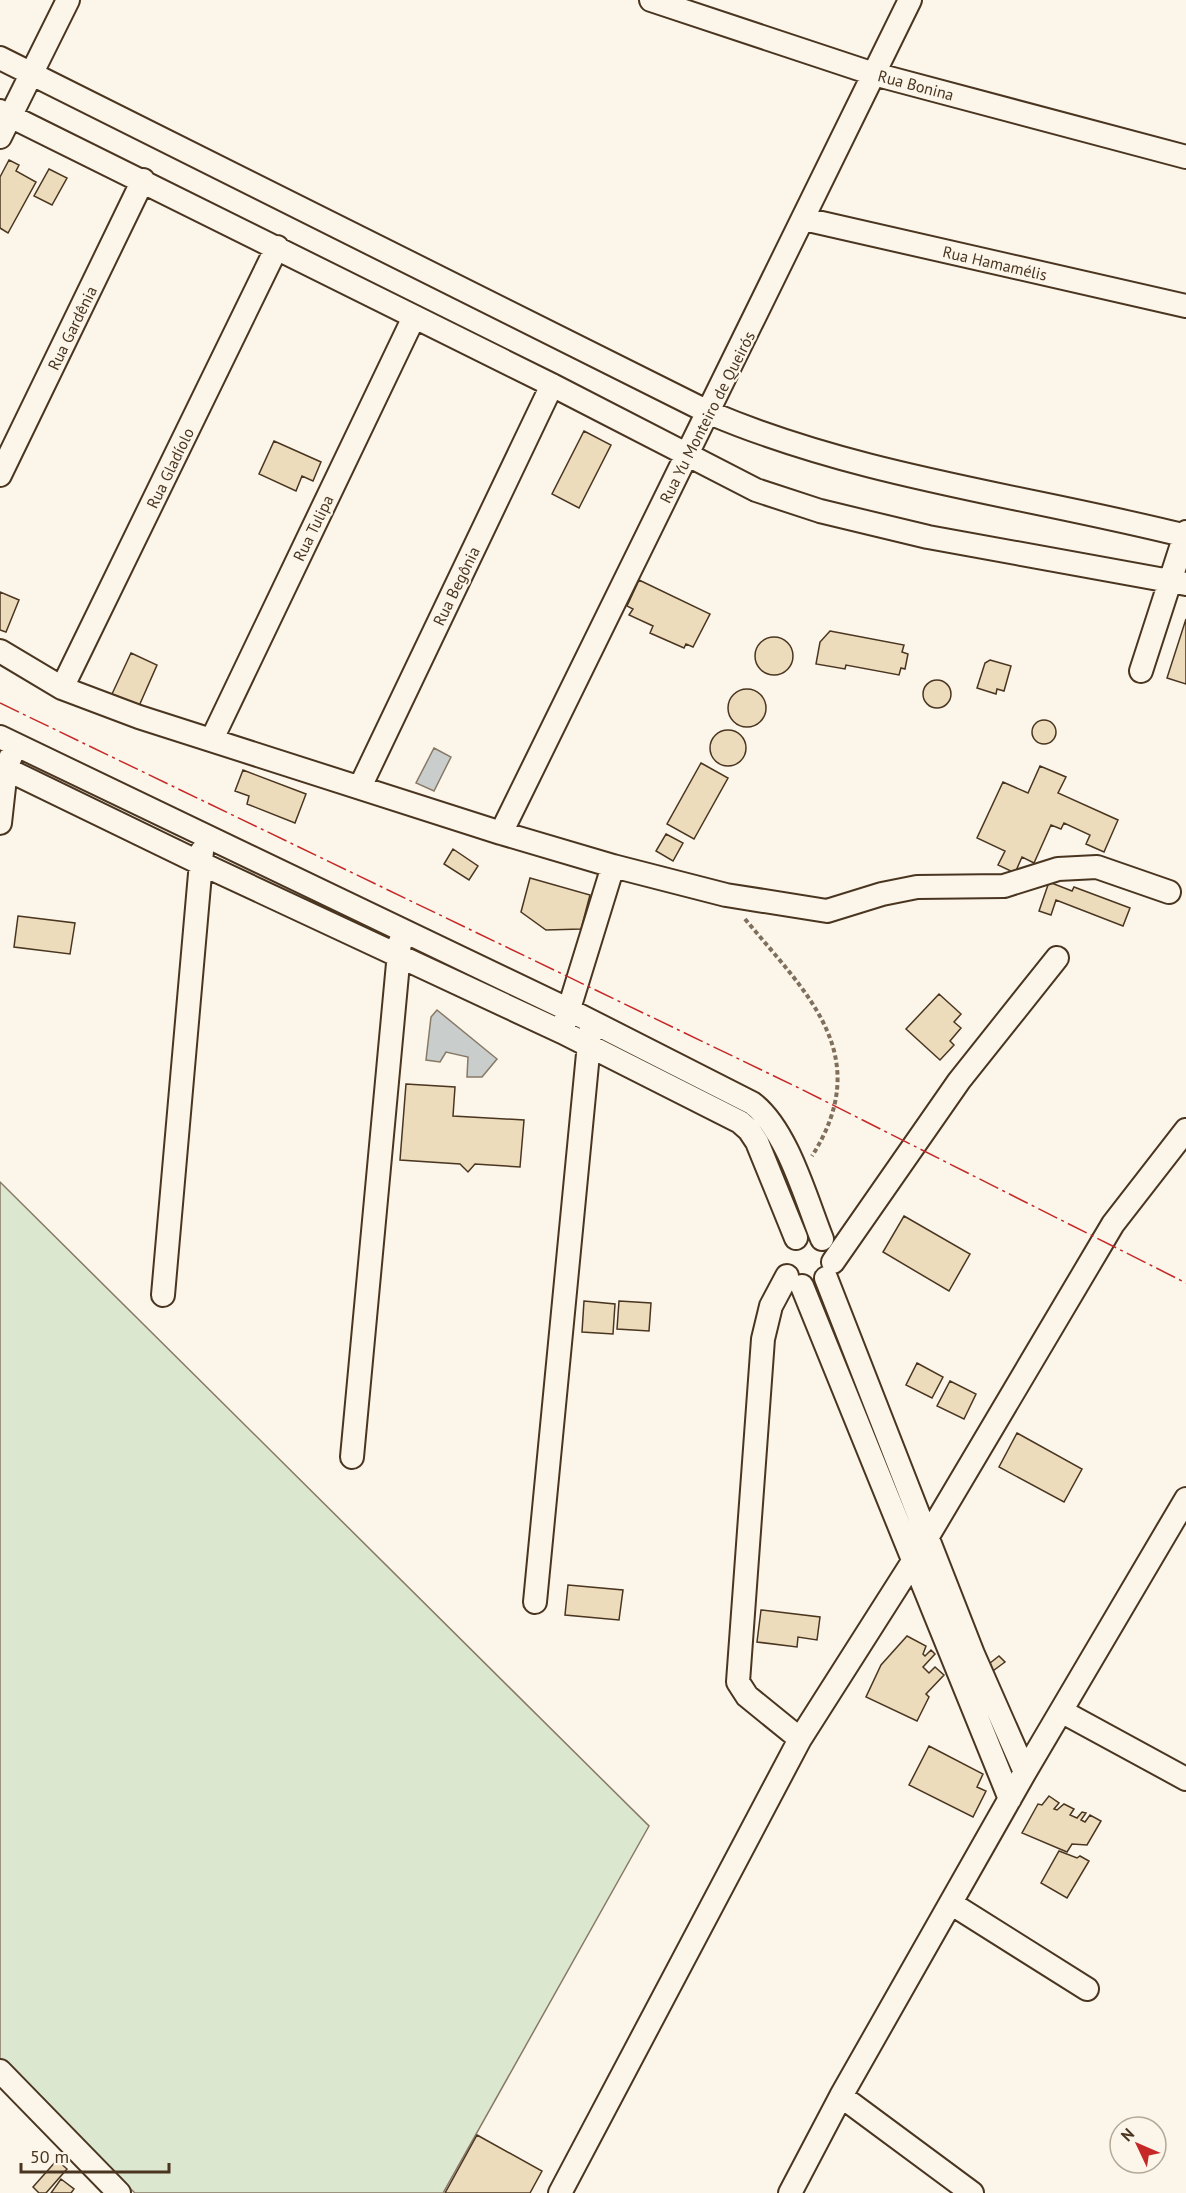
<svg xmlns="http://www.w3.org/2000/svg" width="1186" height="2193" viewBox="0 0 1186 2193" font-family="'PT Sans',sans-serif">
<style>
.green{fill:#dce7d0;stroke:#887966;stroke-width:1.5}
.water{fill:#c9cecd;stroke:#887966;stroke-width:1.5}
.building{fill:#ecdcbc;stroke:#4a3520;stroke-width:1.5}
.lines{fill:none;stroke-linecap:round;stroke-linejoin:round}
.minor-casing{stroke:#4a3520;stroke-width:26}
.path{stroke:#7f6f5c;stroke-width:4;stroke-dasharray:4.5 3;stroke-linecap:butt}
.minor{stroke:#fbf6e9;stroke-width:22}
.power{stroke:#c62828;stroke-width:1.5;stroke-dasharray:21 4.5 3 4.5;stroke-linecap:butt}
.labels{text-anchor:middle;stroke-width:4.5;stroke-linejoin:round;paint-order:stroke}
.street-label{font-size:16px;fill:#4a3520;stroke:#fbf6e9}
</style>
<rect width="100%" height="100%" fill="#fbf6e9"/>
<path class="green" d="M0 1182 649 1826 443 2193H135L0 2063Z"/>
<path class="water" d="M434 748 451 757 434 791 416 783Z
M437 1010 497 1059 482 1077H467L468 1057 446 1052 440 1062 426 1060 431 1017Z"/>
<path class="building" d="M9 160 19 165 16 171 36 182 8 233 0 228V177Z
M49 169 67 178 52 205 34 196Z
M584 431 611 445 579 508 552 494Z
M274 441 321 462 313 481 302 476 296 491 259 474Z
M639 580 710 614 693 647 686 644 684 648 650 633 653 626 629 615 633 609 627 606Z
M0 592 19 600 6 632 0 630Z
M1186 619V684L1167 678Z
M830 631 904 645 902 652 908 654 905 669 901 668 899 675 846 665 845 669 816 664 820 642Z
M755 656a19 19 0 1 1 38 0a19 19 0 1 1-38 0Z
M131 653 157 665 139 706 112 694Z
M990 660 1011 666 1004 691 997 689 996 694 977 688 985 663Z
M923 694a14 14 0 1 1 28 0a14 14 0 1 1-28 0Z
M728 708a19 19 0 1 1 38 0a19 19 0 1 1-38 0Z
M1032 732a12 12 0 1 1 24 0a12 12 0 1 1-24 0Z
M710 748a18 18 0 1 1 36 0a18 18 0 1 1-36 0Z
M701 763 728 778 694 839 667 824Z
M1040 766 1066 777 1058 793 1118 820 1104 852 1086 844 1090 835 1064 823 1061 829 1051 825 1034 863 1022 857 1015 873 998 865 1005 851 977 838 1003 782 1028 793Z
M243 770 306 794 295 823 247 804 249 796 235 791Z
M666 834 683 843 673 861 656 851Z
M453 849 478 866 469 880 444 864Z
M530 878 590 895 581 929 546 930 521 912Z
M1049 882 1072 891 1074 887 1130 908 1123 926 1056 900 1051 915 1039 911Z
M18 916 75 923 70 954 14 947Z
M939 994 961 1014 954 1022 961 1028 950 1041 954 1045 940 1060 906 1029Z
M406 1084 455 1087 453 1116 524 1120 520 1167 475 1164 468 1172 460 1164 400 1160Z
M904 1216 970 1254 949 1291 883 1252Z
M584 1301 615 1304 613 1334 582 1332Z
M619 1301 651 1303 649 1331 617 1329Z
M917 1363 943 1377 932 1398 906 1385Z
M950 1381 976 1394 964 1419 937 1406Z
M1017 1433 1082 1469 1064 1502 999 1467Z
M568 1585 623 1590 619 1620 565 1615Z
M761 1610 820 1617 817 1640 798 1637 797 1647 757 1642Z
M907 1636 926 1646 923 1654 925 1656 931 1650 935 1654 923 1667 929 1673 935 1667 944 1675 926 1694 929 1697 917 1721 866 1697 881 1665Z
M999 1656 1005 1662 990 1673 985 1667Z
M929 1746 983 1774 977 1787 986 1791 973 1817 909 1785Z
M1049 1796 1059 1803 1054 1809 1057 1810 1064 1804 1074 1809 1070 1815 1077 1818 1082 1812 1086 1813 1081 1820 1085 1822 1090 1815 1101 1821 1087 1845 1072 1844 1067 1852 1022 1833 1038 1804 1042 1805Z
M1059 1851 1077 1858 1080 1856 1089 1861 1067 1898 1041 1883Z
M477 2135 542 2171 530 2193H445Z
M57 2160 67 2169 46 2193H39L33 2187Z
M61 2179 74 2189 71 2193H51Z"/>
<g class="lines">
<g class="minor-casing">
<path id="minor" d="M651 0 874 74 1186 157
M0 58 710 413C861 477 1027 496 1186 536
M0 111 552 385 756 490 820 511 928 537 1186 584
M0 137 68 0
M804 219 1186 306
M0 475 143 180
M0 651 62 688 139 717 501 833 613 866 726 895 827 911 882 894 917 887 1004 886 1058 869 1097 867 1169 892
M1141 671 1186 532
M62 688 277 247
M0 737 569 1010 752 1103C787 1129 806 1199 822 1239
M212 739 414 317
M0 766 202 864 562 1032 740 1122 749 1130 757 1142 796 1238
M360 787 552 385
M0 823 6 769 11 756
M501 833 910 0
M564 1025 613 866
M833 1262 959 1081 1057 958
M787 1276 771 1306 763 1339 738 1682 747 1696 800 1739
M826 1278 973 1654 1025 1772
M802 1286 1010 1799
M163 1295 202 851
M352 1457 400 942
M535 1602 590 1033
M1061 1711 1186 1779
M952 1904 1087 1989
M0 2071 119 2193
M841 2096 972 2193
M560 2193 800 1739 912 1563 1113 1224 1186 1130
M790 2193 841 2096 1025 1772 1186 1499"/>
</g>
<path class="path" d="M745 919C807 994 876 1055 812 1156"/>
<use href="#minor" class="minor"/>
<path class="power" d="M0 703 801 1089 1186 1283"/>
</g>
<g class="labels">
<g class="street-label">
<text transform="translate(916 85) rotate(15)" y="6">Rua Bonina</text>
<text transform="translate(995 263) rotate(13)" y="6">Rua Hamamélis</text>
<text transform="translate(72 328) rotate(-64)" y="6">Rua Gardênia</text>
<text transform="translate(707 417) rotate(-63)" y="6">Rua Yu Monteiro de Queirós</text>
<text transform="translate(170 468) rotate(-64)" y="6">Rua Gladíolo</text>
<text transform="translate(313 528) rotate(-64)" y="6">Rua Tulipa</text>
<text transform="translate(456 586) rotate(-64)" y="6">Rua Begônia</text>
</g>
</g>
<g transform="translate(1138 2145) rotate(314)"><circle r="28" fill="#fbf6e9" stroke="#b4a999" stroke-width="1.5"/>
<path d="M0-4.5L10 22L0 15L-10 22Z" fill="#c62828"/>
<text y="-9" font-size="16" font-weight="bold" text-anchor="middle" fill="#4a3520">N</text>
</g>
<path d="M21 2163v9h148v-9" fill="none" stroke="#4a3520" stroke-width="3"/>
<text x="30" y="2163" font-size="18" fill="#4a3520" stroke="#fbf6e9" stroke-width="4.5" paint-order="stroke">50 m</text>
</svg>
